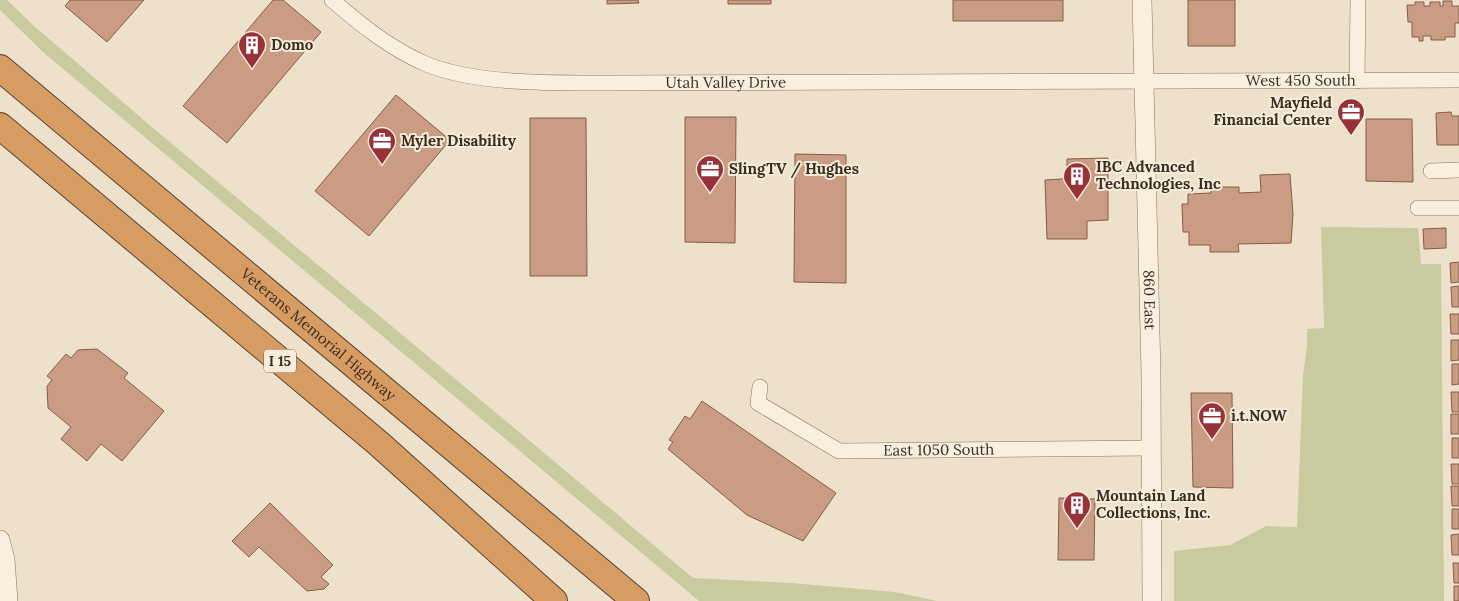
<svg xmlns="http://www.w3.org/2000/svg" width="1459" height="601" viewBox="0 0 1459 601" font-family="Lora,serif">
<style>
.green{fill:#c9cb9f}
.building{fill:#c99c83;stroke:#885c46}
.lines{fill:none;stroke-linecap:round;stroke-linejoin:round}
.minor-casing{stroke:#8a735f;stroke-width:16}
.tertiary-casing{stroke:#8a735f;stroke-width:20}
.motorway-casing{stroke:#584233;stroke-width:28}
.minor{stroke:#f8efde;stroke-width:15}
.tertiary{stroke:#f8efde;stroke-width:19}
.motorway{stroke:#d79c61;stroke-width:26}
.labels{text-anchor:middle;stroke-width:4;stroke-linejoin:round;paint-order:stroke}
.shield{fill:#f5ecda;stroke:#736659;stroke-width:1}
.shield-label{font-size:14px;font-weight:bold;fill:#3b2d22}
.poi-label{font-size:15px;font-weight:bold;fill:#3b2d22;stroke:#f5ecda;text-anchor:start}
.street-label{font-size:15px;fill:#3b2d22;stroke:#f5ecda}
</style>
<rect width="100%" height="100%" fill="#ede1cb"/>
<path class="green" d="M0 0H7L34 26 153 128 524 436 693 578 791 583 895 592 937 601H699L43 52 0 10Z
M1321 227 1418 228 1421 264H1441L1444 601H1174V551L1230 545 1266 526 1297 527 1303 375 1307 346V329L1324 328Z"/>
<path class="building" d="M70 0H144L107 42 65 6Z
M273 0H283L321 32 227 143 183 106Z
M607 0H638L639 3 607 4Z
M728 0H771V4H728Z
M953 0H1063V21H953Z
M1188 0H1235V46H1188Z
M1443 1H1452V6H1459V23H1455V37H1445V40H1431V36H1423V41H1419V37H1412V22H1408L1407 5H1415V2H1424V6H1430V2H1440V6H1443Z
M396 95 450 140 369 236 315 191Z
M1451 112 1452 116H1459V145H1437L1436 113Z
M685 117H736L735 243 685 242Z
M530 118H586L587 276H530Z
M1366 119H1412L1413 182 1366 181Z
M795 154 846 155V283L794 282Z
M1108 158V220L1087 221V239H1047L1045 180 1062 179 1067 174V159Z
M1290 174 1293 214 1291 243 1238 244 1239 252H1210V245H1189V232H1183L1182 204H1188V194L1211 193V187H1239V193L1261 192 1260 175Z
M1446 228V248L1424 249 1423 229Z
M1459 262V282L1451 283 1450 263Z
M1459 286V307H1452L1451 287Z
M1450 314H1459V334H1451Z
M1451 340H1459V360L1451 361Z
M97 349 128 373 124 378 164 411 122 461 101 444 87 461 61 439 71 427 48 408 47 386 52 380 47 376 66 354 71 358 78 350Z
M1452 364H1459V384L1452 385Z
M1451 392H1459V412H1452Z
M1191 393H1232L1233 488 1193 487Z
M702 401 836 493 803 541 747 515 668 449 673 442 669 440 685 416 690 419Z
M1451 414H1459V434H1451Z
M1452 438H1459V458H1452Z
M1451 464H1459V484H1452Z
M1451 486H1459V506H1452Z
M1059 498 1095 499 1094 560H1058Z
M270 503 333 565 321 577 329 584 324 589 307 591 259 547 249 557 232 541Z
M1452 509H1459V529H1452Z
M1459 534V555H1452L1451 535Z
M1453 563H1459V583H1454Z
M1454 586H1459V601H1454Z"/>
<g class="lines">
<g class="minor-casing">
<g id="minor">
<path id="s1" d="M332 0C361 25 391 49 426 64 477 85 556 83 612 83L1459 80"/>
<path d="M1357 81 1358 0"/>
<path d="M1431 171 1459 170"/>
<path d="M1418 208H1459"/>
<path id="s2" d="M760 387 758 403 839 451 1150 448"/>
</g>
</g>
<g class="tertiary-casing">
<g id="tertiary">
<path id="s3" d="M1142 0 1151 374 1152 601"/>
<path d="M0 540 5 559 8 601"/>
</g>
</g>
<g class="motorway-casing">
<g id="motorway">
<path id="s4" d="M0 68 636 601"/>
<path d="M0 126 378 443 554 601"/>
</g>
</g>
<use href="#minor" class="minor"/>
<use href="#tertiary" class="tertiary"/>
<use href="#motorway" class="motorway"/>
</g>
<defs>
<g id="building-pin" transform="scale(1.4375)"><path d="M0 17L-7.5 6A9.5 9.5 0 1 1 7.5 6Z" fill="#963239" stroke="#f5ecda"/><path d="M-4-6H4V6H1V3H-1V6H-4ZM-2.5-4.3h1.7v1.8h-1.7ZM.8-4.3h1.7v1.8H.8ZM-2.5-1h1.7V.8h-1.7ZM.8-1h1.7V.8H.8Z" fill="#fff"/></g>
<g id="office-pin" transform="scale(1.4375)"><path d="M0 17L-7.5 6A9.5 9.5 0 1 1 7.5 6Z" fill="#963239" stroke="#f5ecda"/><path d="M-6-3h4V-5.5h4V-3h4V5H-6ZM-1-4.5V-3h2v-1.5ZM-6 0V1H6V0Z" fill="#fff"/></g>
</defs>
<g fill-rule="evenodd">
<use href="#building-pin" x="252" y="45"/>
<use href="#office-pin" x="1351" y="112"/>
<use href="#office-pin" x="382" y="141"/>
<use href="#office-pin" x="710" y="169"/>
<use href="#building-pin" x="1077" y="176"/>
<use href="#office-pin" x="1212" y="416"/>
<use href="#building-pin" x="1077" y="505"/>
</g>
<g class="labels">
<rect class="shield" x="264" y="349.5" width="32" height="23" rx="4"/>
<g class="shield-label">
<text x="280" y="366">I 15</text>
</g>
<g class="poi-label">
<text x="271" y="50">Domo</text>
<text x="1332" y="108" text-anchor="end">Mayfield<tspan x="1332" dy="17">Financial Center</tspan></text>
<text x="401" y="146">Myler Disability</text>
<text x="1096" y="172">IBC Advanced<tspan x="1096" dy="17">Technologies, Inc</tspan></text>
<text x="729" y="174">SlingTV / Hughes</text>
<text x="1231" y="421">i.t.NOW</text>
<text x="1096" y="501">Mountain Land<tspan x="1096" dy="17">Collections, Inc.</tspan></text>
</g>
<g class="street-label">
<text dy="5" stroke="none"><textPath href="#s1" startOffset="991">West 450 South</textPath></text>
<text dy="5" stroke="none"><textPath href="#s1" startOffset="416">Utah Valley Drive</textPath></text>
<text dy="5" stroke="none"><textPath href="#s3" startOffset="300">860 East</textPath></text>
<text dy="5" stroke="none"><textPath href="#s4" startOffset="415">Veterans Memorial Highway</textPath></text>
<text dy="5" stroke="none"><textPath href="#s2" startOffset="210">East 1050 South</textPath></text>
</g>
</g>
</svg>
